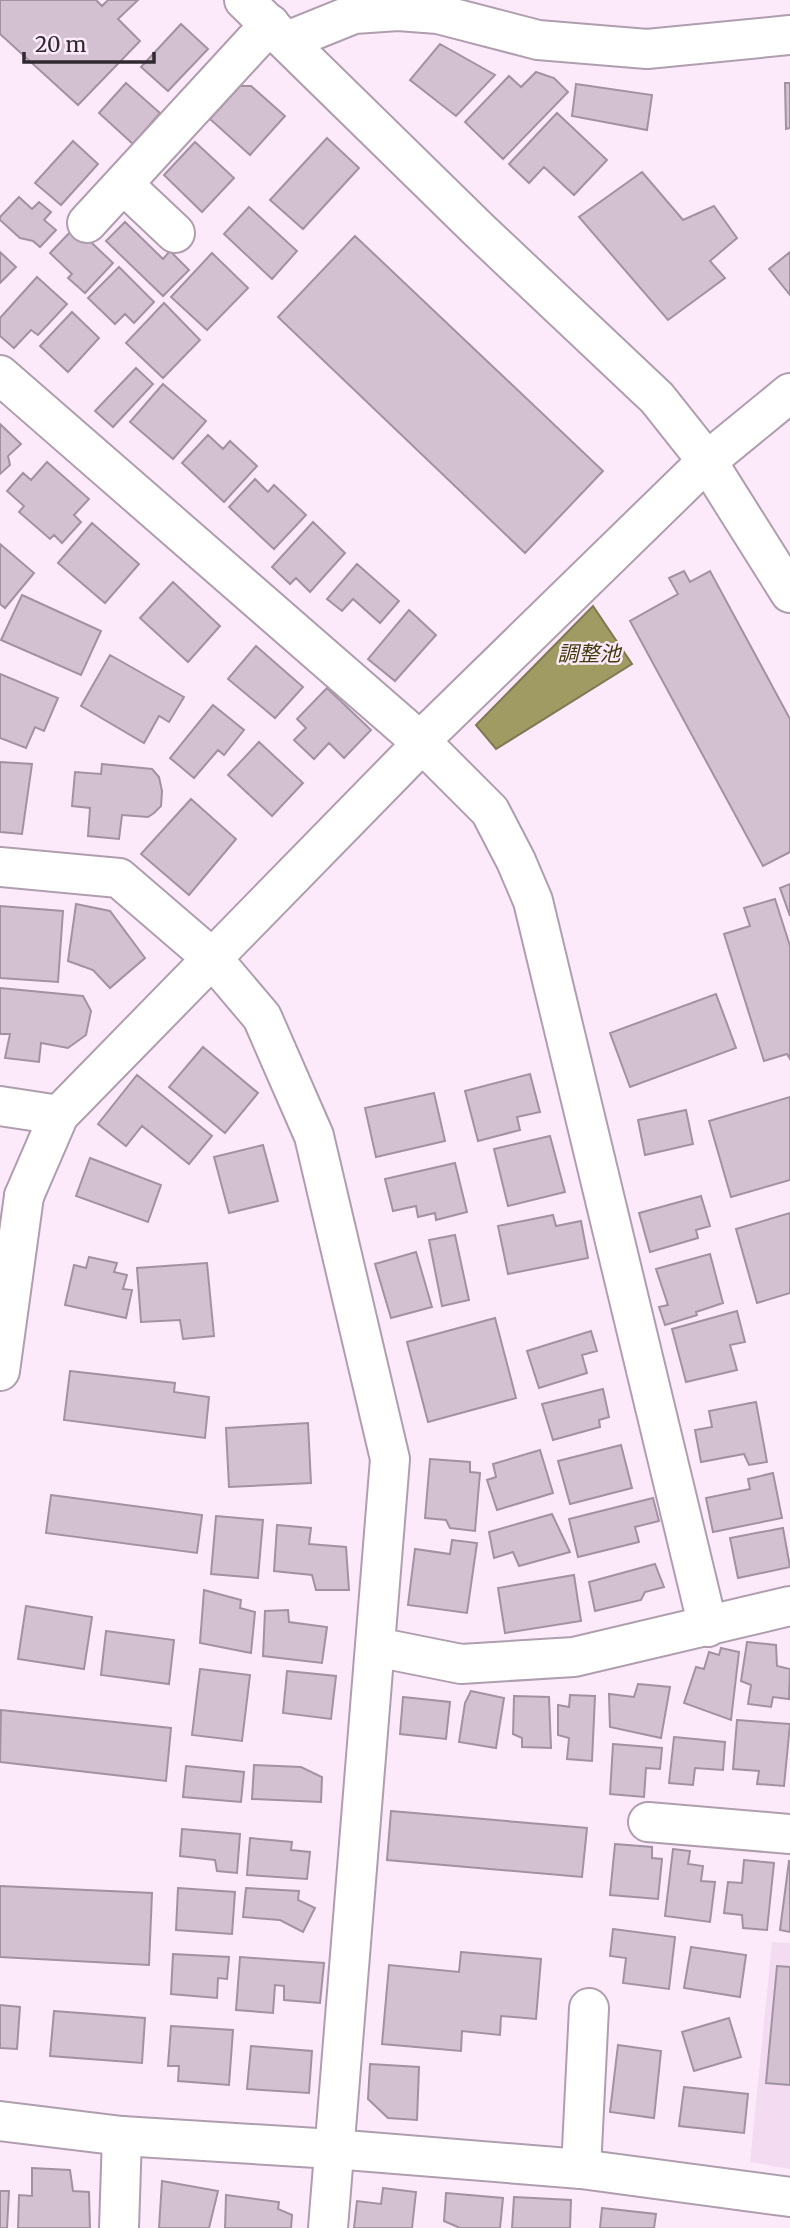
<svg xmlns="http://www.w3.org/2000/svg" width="790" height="2228" viewBox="0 0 790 2228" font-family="Merriweather,'Noto Sans JP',serif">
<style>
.built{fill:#f3dbf1}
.water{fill:#a09b62;stroke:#7e7953;stroke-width:2}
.building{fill:#d3c1d2;stroke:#a292a1;stroke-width:2}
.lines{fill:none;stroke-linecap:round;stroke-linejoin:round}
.minor-casing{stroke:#af9eae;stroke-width:42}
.tertiary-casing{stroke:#af9eae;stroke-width:42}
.minor{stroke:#fff;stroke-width:38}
.tertiary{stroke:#fff;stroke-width:38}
.labels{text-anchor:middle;stroke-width:5;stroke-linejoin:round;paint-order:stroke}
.water-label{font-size:21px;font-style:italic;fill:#403c0d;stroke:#fceafb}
</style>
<rect width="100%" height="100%" fill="#fceafb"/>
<path class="built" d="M772 1942 790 1943V2169L750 2162Z"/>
<path class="water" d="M593 606 632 664 496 749 476 725Z"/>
<path class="building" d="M0 0H96L102 6 108 0H138L118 19 140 41 78 105 0 34Z
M181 24 208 49 168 91 141 67Z
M440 44 495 75 456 116 410 80Z
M536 72 554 78 568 92 503 159 465 122 509 76 521 87Z
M126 83 160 113 133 144 99 113Z
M785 83H790V128L786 129Z
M576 84 652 95 647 130 572 116Z
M240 86H251L285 116 250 155 210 119Z
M557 113 607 160 574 195 544 167 529 183 509 164Z
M327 138 359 168 303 229 270 200Z
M73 141 98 164 61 205 35 183Z
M195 142 234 178 202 212 164 175Z
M642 172 683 220 714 206 737 238 710 261 725 278 668 320 579 217Z
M19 197 32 209 39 202 51 212 44 220 56 230 40 247 33 241 20 238 0 220V217Z
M249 207 297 251 272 279 224 234Z
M125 222 163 259 170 251 189 270 163 296 106 241Z
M75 227 113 263 85 293 68 278 72 274 50 253Z
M355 236 603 471 525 553 278 317Z
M0 252 16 267 0 283Z
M790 252V295L769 269Z
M212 253 248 288 207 330 171 297Z
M119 267 154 302 134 323 125 314 115 324 88 298Z
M37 277 67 304 38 335 31 330 14 348 0 336V318Z
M164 303 200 340 163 378 126 343Z
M72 312 99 338 68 372 40 346Z
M136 368 153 384 113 427 95 411Z
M163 384 206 421 173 459 130 422Z
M0 424 21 444 8 456 10 465 0 474Z
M208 435 223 449 230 441 257 466 224 502 182 463Z
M47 462 89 499 74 515 81 522 62 543 54 535 50 539 19 512 24 506 7 491 23 473 31 480Z
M255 479 268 492 274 485 306 515 274 549 229 507Z
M313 522 345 553 310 592 296 578 290 584 272 567Z
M92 523 139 564 105 603 58 563Z
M0 544 34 573 5 608 0 604Z
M357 564 399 601 380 623 353 599 342 611 327 599Z
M684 571 690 582 710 571 790 719V852L763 866 630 621 678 594 669 578Z
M173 582 220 626 188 662 140 618Z
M22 595 101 631 81 675 1 640Z
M409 610 436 635 395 681 368 659Z
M256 646 303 687 275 718 228 679Z
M110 655 184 697 169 722 159 716 144 743 81 706Z
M0 674 58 698 44 731 35 727 26 748 0 738Z
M327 688 371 730 344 758 329 743 314 759 294 740 306 728 297 719Z
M213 705 244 730 224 755 218 750 194 778 170 758Z
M259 742 303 783 272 816 228 775Z
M0 762 32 764 22 834 0 832Z
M102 764 152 769 159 777 162 791 161 806 154 813 148 817 122 815 119 839 88 836 90 808 72 806 75 772 101 774Z
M191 799 236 839 189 895 141 854Z
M790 884V916L780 888Z
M775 899 790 946V1059L787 1054 764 1061 724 934 750 926 744 908Z
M76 904 110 911 145 958 110 988 93 970 68 961Z
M0 906 63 911 58 982 0 978Z
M0 988 83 996 91 1011 86 1035 68 1048 41 1043 39 1062 5 1058 10 1034H0Z
M716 994 736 1048 630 1087 610 1033Z
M203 1047 258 1093 225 1133 169 1087Z
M530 1074 540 1112 517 1117 520 1130 478 1141 465 1091Z
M137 1075 212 1136 189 1164 142 1126 126 1146 98 1124Z
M434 1093 445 1141 376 1157 365 1108Z
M790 1097V1180L731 1197 709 1121Z
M686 1110 693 1144 645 1155 638 1120Z
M550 1136 565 1192 508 1206 494 1149Z
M263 1145 278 1201 229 1213 214 1157Z
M90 1158 161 1185 148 1222 76 1196Z
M455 1163 467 1212 436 1220 435 1213 418 1217 416 1206 393 1211 385 1179Z
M701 1196 710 1226 696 1230 698 1238 650 1252 639 1213Z
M790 1213V1293L757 1303 736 1229Z
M553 1215 556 1226 581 1221 588 1258 508 1274 498 1226Z
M455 1235 469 1300 442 1306 429 1240Z
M416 1252 432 1307 391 1318 375 1264Z
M710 1254 723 1303 696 1312 697 1315 665 1325 659 1307 668 1305 656 1269Z
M89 1257 117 1263 114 1272 127 1275 123 1289 132 1290 126 1318 65 1305 74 1265 86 1268Z
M207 1263 214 1336 183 1339 180 1320 141 1322 137 1268Z
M737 1311 745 1342 730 1345 737 1370 686 1382 672 1329Z
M495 1318 516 1398 428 1422 407 1342Z
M591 1331 597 1351 582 1355 587 1373 539 1388 527 1351Z
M70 1371 175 1383 174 1392 209 1397 205 1438 64 1420Z
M603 1389 609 1417 599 1420 600 1427 553 1440 542 1404Z
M756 1402 767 1462 749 1465 744 1454 701 1462 695 1430 712 1427 709 1411Z
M308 1423 311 1483 229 1487 226 1428Z
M621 1445 632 1488 570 1504 558 1461Z
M540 1450 553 1493 497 1510 487 1480 496 1477 493 1464Z
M430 1459 470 1462V1472L480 1473 475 1531 450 1528 446 1520 425 1518Z
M773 1473 782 1518 713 1532 706 1498 750 1489 748 1479Z
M51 1495 202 1515 197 1553 46 1533Z
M653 1498 659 1521 635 1527 639 1542 578 1557 569 1519Z
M552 1514 570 1552 519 1566 513 1552 494 1558 489 1532Z
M216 1516 263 1520 258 1578 211 1574Z
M277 1525 311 1528 309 1544 346 1547 349 1590H316L312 1575 274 1571Z
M783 1528 790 1567 738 1578 730 1538Z
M452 1540 477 1543 467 1613 408 1605 415 1549 450 1554Z
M655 1564 664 1587 645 1592 641 1600 595 1611 589 1582Z
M574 1575 581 1621 505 1633 498 1588Z
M204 1590 241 1600 240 1608 255 1612 251 1653 200 1643Z
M26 1606 92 1617 84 1669 18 1659Z
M288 1610 289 1622 327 1627 322 1663 263 1656 265 1611Z
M106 1631 174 1640 169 1684 101 1675Z
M747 1642 776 1645 777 1666 790 1669 789 1699 773 1697 771 1707 748 1704 751 1685 741 1681Z
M721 1648 739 1652 731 1720 684 1703 696 1667 704 1669 709 1652 719 1655Z
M200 1669 250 1675 242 1741 192 1735Z
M287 1671 336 1676 331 1719 283 1713Z
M638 1684 670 1687 661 1738 610 1727 609 1694 634 1697Z
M471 1691 504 1698 496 1748 459 1742 465 1703Z
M570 1695 595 1696 592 1761 567 1759 569 1738 558 1735V1705L569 1707Z
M514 1696 549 1697 551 1748 522 1747V1738L513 1734Z
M403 1697 450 1702 446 1739 400 1734Z
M1 1710 171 1728 166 1781 0 1762Z
M737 1720 790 1724 784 1786 757 1784 759 1771 733 1769Z
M674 1737 725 1742 723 1770 695 1768 693 1785 669 1783Z
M613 1744 662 1748 660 1769 646 1768 644 1797 610 1794Z
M254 1765 301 1767 322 1777 321 1802 252 1799Z
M186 1766 244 1772 241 1802 183 1797Z
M391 1811 587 1828 582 1877 387 1860Z
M182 1829 240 1834 237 1873 217 1871 215 1860 180 1856Z
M250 1838 292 1842 291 1850 310 1852 307 1879 247 1875Z
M615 1844 652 1847V1858L662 1859 658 1899 610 1895Z
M673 1849 690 1851 688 1864 703 1866 701 1881 715 1882 710 1922 665 1916Z
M744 1860 774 1863 767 1930 743 1928 742 1915 724 1913 728 1882 742 1883Z
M789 1861H790V1932L780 1930Z
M0 1886 152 1893 149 1965 0 1957Z
M178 1888 235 1892 232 1934 176 1930Z
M246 1888 299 1891 298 1900 315 1908 303 1932 280 1920 243 1917Z
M613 1929 675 1937 669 1989 623 1983 626 1958 610 1956Z
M691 1947 746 1955 740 1997 684 1988Z
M461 1952 541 1959 536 2019 501 2016 500 2035 462 2031 461 2051 382 2044 389 1965 459 1972Z
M173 1954 229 1957 227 1979 218 1978 217 1998 171 1994Z
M240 1957 324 1963 320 2003 284 2000V1986L275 1985 273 2013 236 2010Z
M777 1966 790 1967V2085L766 2083Z
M0 2005 20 2007 17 2049 0 2048Z
M54 2011 145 2018 142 2063 50 2056Z
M729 2018 741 2057 694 2071 682 2032Z
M171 2026 233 2030 229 2085 178 2081 179 2066H168Z
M618 2045 661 2051 654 2118 610 2112Z
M251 2046 312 2051 309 2093 247 2089Z
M370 2064 419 2067 417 2120 388 2118 368 2099Z
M684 2087 748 2094 744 2133 679 2126Z
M32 2168 70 2170 73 2191 89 2192 90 2228H18L19 2195 32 2196Z
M162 2181 218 2191 209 2228H159Z
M383 2188 416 2192 412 2228H354L357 2201 381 2204Z
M0 2191H9L7 2228H0Z
M446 2193 503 2198 500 2228H460L444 2221Z
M226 2195 279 2202 278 2209 292 2215 291 2228H225Z
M514 2197 571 2200 570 2228H512Z
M602 2208 656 2214 654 2228H600Z"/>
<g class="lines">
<g class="minor-casing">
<path id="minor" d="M123 184 175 233
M87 223 270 24
M0 375 420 741 490 811 516 861 533 901 708 1627
M0 867 119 878 212 958 262 1017 314 1136 390 1459 328 2228
M0 1106 59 1115
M24 1196 59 1115 409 757 420 741 707 461 790 393
M376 1647 461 1664 574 1657 790 1606
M648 1822 790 1834
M581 2169 589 2008
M119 2228 122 2136"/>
</g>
<g class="tertiary-casing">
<path id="tertiary" d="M244 0 479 230 657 398 707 461 790 593
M287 41 354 14 398 11 438 14 538 40 647 49 790 35
M0 1371 24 1196
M0 2121 122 2136 333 2149 581 2169 790 2197"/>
</g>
<use href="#minor" class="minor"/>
<use href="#tertiary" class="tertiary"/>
</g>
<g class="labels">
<g class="water-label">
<text x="589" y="661">調整池</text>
</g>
</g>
<path d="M24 52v10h130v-10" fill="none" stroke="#302a30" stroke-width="3.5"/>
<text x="35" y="52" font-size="21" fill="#302a30" stroke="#fceafb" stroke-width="5" paint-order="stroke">20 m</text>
</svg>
